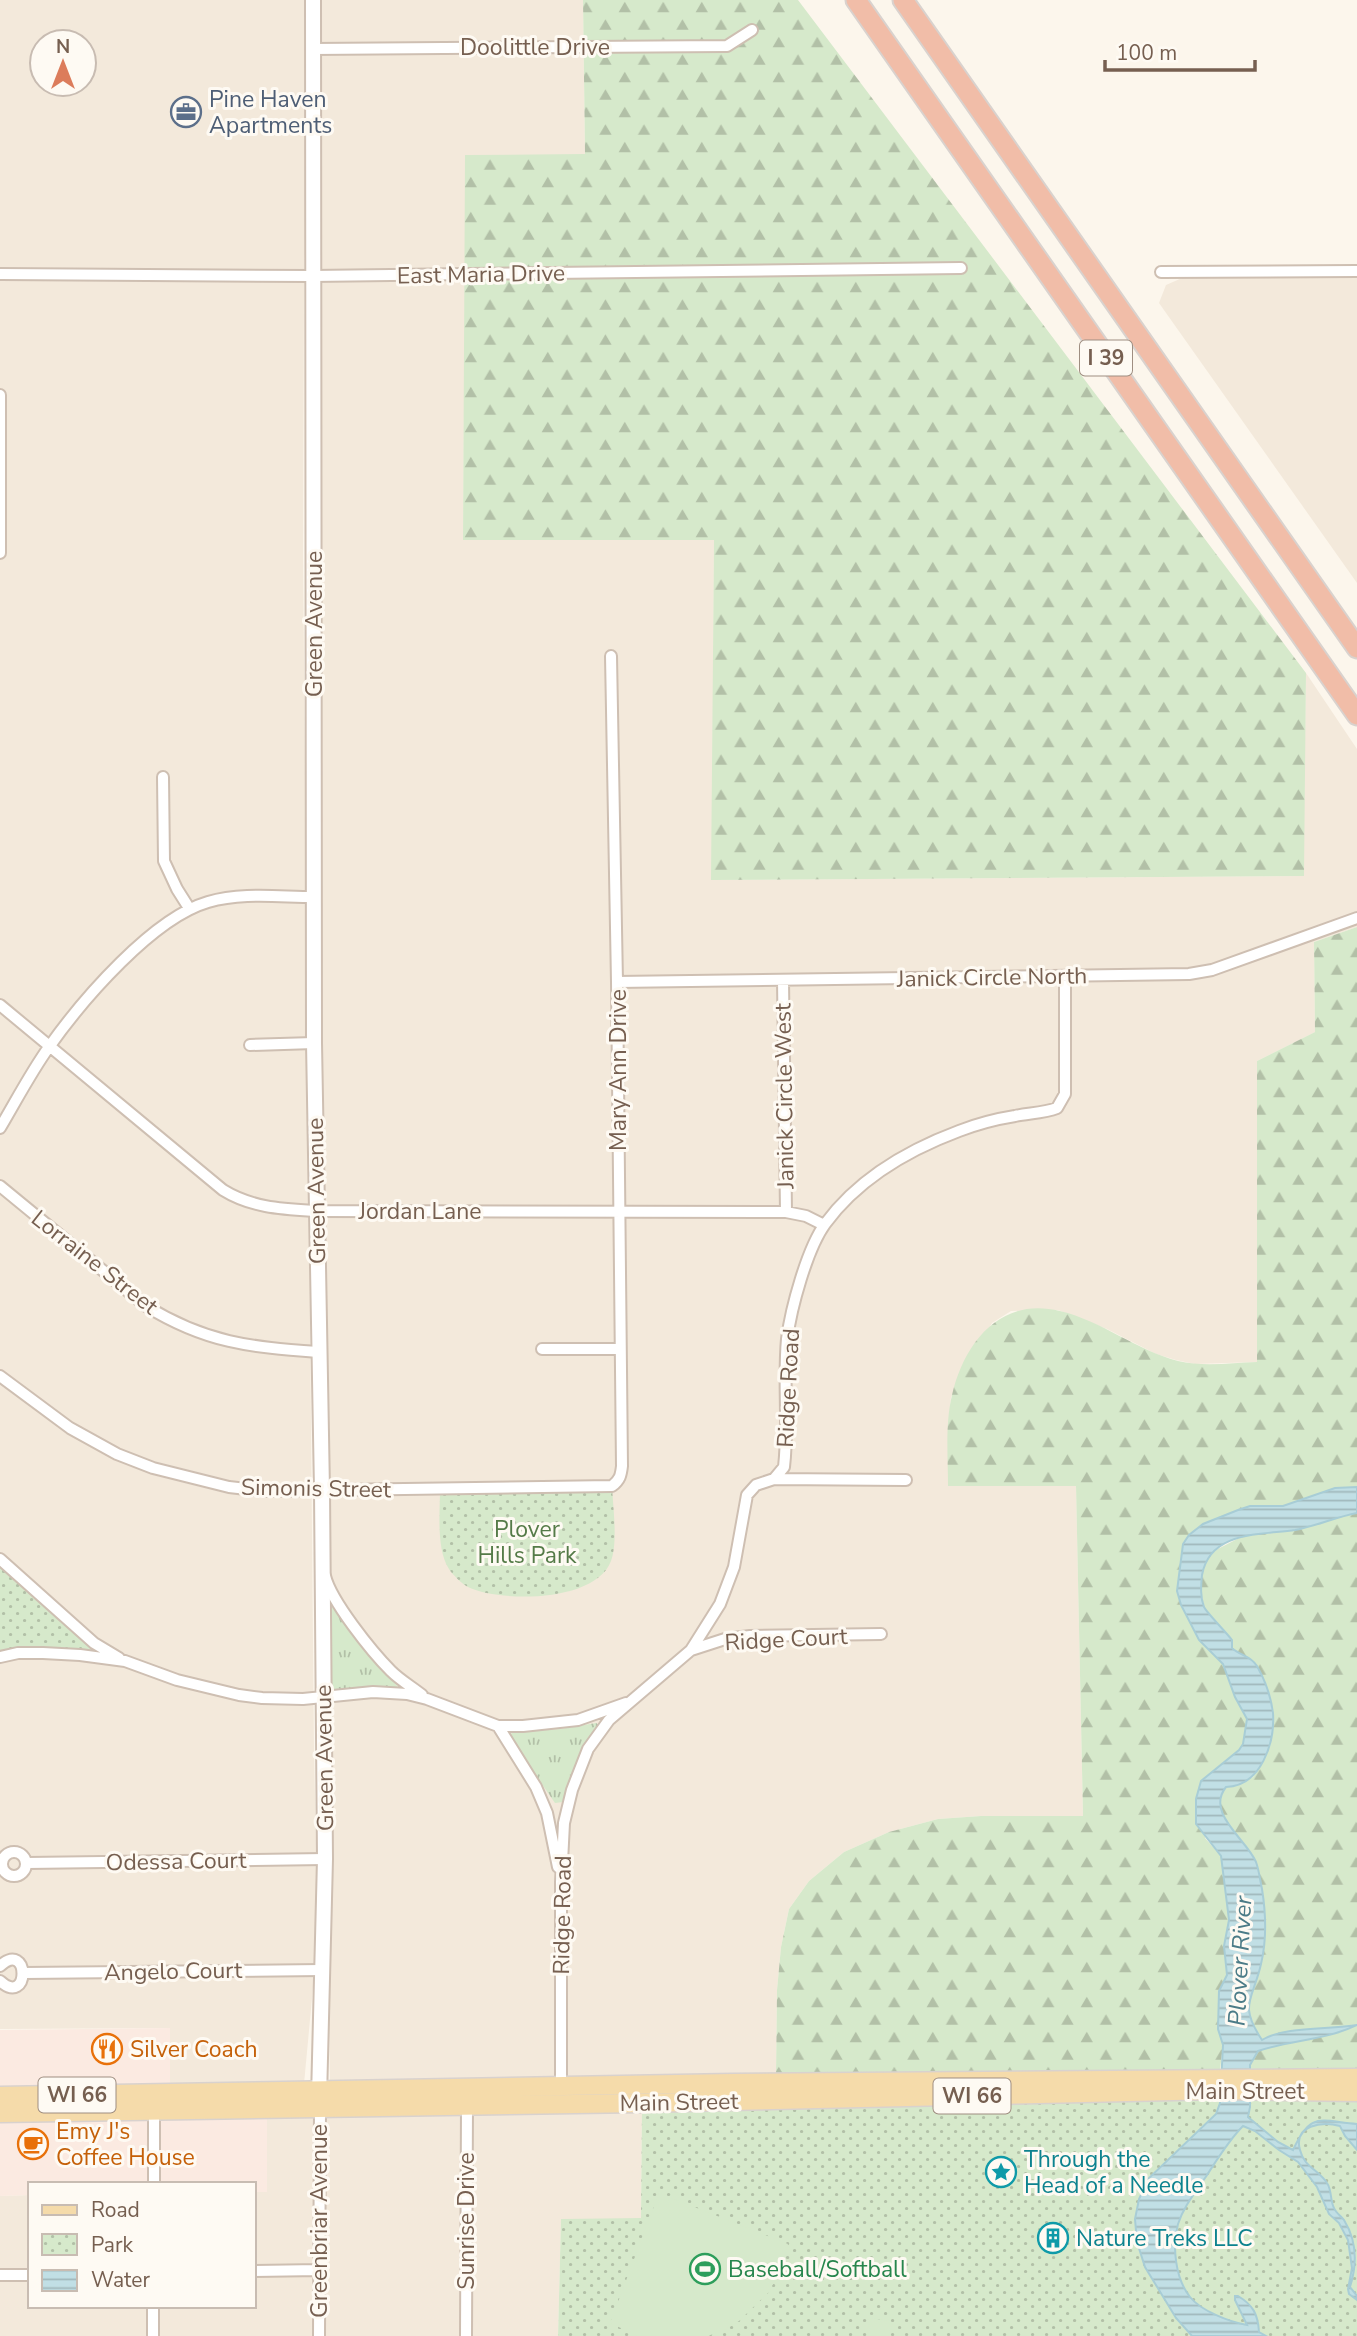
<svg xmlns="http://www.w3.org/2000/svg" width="1357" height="2336" viewBox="0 0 1357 2336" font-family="'Nunito Sans',sans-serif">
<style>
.residential{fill:#f3e9db;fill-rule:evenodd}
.commercial{fill:#fbeae1}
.grass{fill:url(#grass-tufts)}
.forest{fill:url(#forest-firs)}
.park{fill:url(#park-dots)}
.pitch{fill:#d6e9cb}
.water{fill:url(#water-rules);stroke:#a8cdd6;stroke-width:2}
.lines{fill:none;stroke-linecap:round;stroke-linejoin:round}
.minor-casing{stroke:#cebfb2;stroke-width:14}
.tertiary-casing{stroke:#cebfb2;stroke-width:18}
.primary-casing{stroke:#d9d2ce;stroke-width:21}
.motorway-casing{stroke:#d9d2ce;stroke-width:23}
.minor{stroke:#fff;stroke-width:10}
.tertiary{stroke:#fff;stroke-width:14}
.primary{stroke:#f5dbaa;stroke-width:18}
.motorway{stroke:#f1bda8;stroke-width:19}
.labels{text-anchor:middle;stroke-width:6;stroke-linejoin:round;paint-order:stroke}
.shield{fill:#fefaf3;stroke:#9f8e81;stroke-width:2}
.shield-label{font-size:21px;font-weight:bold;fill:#765f50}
.street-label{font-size:23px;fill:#765f50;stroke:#fefaf3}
.service-label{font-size:23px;fill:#4e5e75;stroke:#fefaf3;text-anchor:start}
.park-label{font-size:23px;fill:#557b48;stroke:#fefaf3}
.food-label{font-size:23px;fill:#c56008;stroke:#fefaf3;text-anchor:start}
.culture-label{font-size:23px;fill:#0d838f;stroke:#fefaf3;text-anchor:start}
.leisure-label{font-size:23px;fill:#27864d;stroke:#fefaf3;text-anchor:start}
.water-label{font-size:24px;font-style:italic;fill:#4b7b87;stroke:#fefaf3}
</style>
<defs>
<pattern id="grass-tufts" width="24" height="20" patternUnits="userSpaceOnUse" patternTransform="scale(1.75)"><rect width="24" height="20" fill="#d6e9cb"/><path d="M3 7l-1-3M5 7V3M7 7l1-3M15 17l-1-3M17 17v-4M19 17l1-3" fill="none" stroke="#b2c0a7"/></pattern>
<pattern id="forest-firs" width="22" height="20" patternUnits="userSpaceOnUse" patternTransform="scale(1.75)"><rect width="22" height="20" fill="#d6e9cb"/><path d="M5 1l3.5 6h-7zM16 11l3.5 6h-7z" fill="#b2c0a7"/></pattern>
<pattern id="park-dots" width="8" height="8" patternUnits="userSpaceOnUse" patternTransform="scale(1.75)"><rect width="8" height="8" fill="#d6e9cb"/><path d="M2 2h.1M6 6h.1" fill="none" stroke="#b2c0a7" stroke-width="1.8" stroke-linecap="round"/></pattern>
<pattern id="water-rules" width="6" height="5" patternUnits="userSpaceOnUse" patternTransform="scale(1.75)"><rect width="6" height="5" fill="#c1dfe5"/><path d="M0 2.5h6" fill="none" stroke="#a1b8bc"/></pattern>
</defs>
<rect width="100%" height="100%" fill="#fcf6ec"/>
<path class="residential" d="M0 0H309L304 288 303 556 314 1750 318 1934 304 2084 170 2088 169 2028 0 2029ZM42 42H84V84H42Z
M314 0H583L585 155H466L463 540H714L712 880 1303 876 1306 673 1357 749V927L1314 942 1315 1032 1257 1061V1362L1195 1364 1176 1360 1156 1354 1107 1329 1058 1310 1011 1311 992 1323 951 1397 948 1432 949 1486 1076 1485 1083 1816H981L938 1819 889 1832 844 1852 809 1881 789 1909 781 1947 777 1990 776 2075 330 2081 323 1697Z
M1357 275V583L1159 303 1166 285 1182 278Z
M642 2109 641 2219 561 2220 558 2336H0V2196L30 2195V2306H254V2192L267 2191V2117Z"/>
<path class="commercial" d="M170 2028V2088L0 2091V2030Z
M267 2117V2192H254V2184H30V2195L0 2196V2121Z"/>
<path class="grass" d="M335 1607 383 1670 399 1688 335 1690 330 1688 329 1611 330 1608Z
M596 1723 599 1725 576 1763 563 1802 555 1803 512 1741 510 1734 515 1732 560 1729Z"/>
<path class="forest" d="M583 0H798L1306 673 1304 876 711 880 714 540H463L465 155 585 154Z
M1357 927V1487L1335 1488 1283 1506H1250L1203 1524 1189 1535 1183 1544 1177 1591 1181 1605 1199 1640 1223 1664 1235 1697 1247 1719 1243 1744 1239 1750 1202 1780 1205 1838 1221 1856 1229 1920 1224 1946 1227 1975 1219 1991 1218 2029 1223 2045 1220 2070 776 2075 777 1990 781 1947 789 1909 809 1881 844 1852 889 1832 938 1819 981 1816H1083L1076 1486H948C948 1457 945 1424 952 1395 964 1343 1000 1296 1060 1311 1102 1321 1136 1350 1178 1361 1203 1367 1231 1363 1257 1362V1061L1315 1032 1314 942Z
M1357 1513V2070H1250V2065L1258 2051C1289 2041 1327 2039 1355 2026L1297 2031 1267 2037 1262 2040C1238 2003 1253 2000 1261 1964 1267 1940 1266 1913 1262 1889 1260 1880 1259 1870 1256 1862 1247 1841 1206 1812 1226 1787L1253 1777 1265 1757 1271 1740 1238 1655 1232 1648V1640L1205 1610 1200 1588 1204 1562 1210 1553 1245 1535 1273 1533Z"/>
<path class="park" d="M612 1486C613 1507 618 1542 611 1561 596 1602 502 1603 468 1587 463 1585 452 1574 449 1569 436 1549 440 1512 440 1489Z
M0 1559 45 1600 125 1661 0 1657Z
M1357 2092V2336H558L561 2219 641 2218 642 2103Z"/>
<path class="pitch" d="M659 2193 788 2244 777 2277 768 2293 739 2321 726 2329 708 2336H638L610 2323Z
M870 2318 891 2321 889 2336H867Z"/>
<path class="water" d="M1357 1487V1513C1336 1517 1316 1526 1295 1530 1260 1535 1210 1531 1202 1575 1201 1586 1200 1597 1204 1607 1207 1613 1226 1632 1232 1640V1648C1240 1656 1250 1655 1257 1666 1265 1680 1271 1697 1273 1713 1275 1743 1261 1786 1226 1787 1205 1813 1247 1840 1256 1862 1259 1870 1260 1880 1262 1889 1266 1914 1267 1939 1261 1964 1253 2000 1238 2004 1262 2040 1285 2026 1330 2030 1357 2025 1327 2040 1290 2040 1258 2051L1250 2065V2107L1248 2117 1278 2142 1293 2150C1311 2111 1319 2121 1357 2124V2150L1345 2136 1340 2126C1322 2121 1293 2125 1300 2150 1304 2167 1319 2170 1327 2183 1332 2190 1330 2201 1334 2208 1336 2213 1341 2216 1344 2220 1357 2241 1357 2265 1350 2287L1357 2296V2300L1349 2294 1348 2289 1352 2268 1348 2240 1339 2223 1329 2214 1317 2187 1298 2162 1279 2150 1255 2131 1243 2126C1228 2141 1217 2160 1205 2178 1195 2193 1184 2206 1178 2224 1172 2246 1175 2278 1190 2297 1201 2311 1230 2322 1247 2325L1235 2300V2296H1238C1253 2305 1258 2314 1259 2332L1266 2336H1192L1176 2318 1145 2267 1137 2242 1135 2219 1139 2199 1149 2178 1216 2114 1220 2103 1223 2045 1218 2029 1219 1991 1227 1975 1224 1946 1229 1920 1221 1856 1196 1824V1799L1201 1781 1239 1750 1243 1744 1247 1719 1235 1697 1223 1664 1199 1640 1181 1605 1177 1591 1183 1544 1189 1535 1203 1524 1238 1510 1250 1506H1283L1335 1488Z"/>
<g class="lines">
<g class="minor-casing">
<path id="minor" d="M312 49 727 46 752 30
M1161 272 1357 271
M0 274 312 276 961 268
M0 395V553
M163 777 164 861 177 889 189 908
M783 980 786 1212
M617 982 1189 974 1212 970 1357 918
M0 1005 223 1190C252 1208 283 1209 316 1211L786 1212 806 1216 824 1225
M250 1045 314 1043
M0 1128C16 1101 31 1072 49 1047 83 999 153 918 208 902 242 892 279 897 314 897
M0 1186 146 1306C206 1343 250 1347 318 1352
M542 1349H620
M0 1376 70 1428 117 1454 153 1468 229 1487 264 1491 612 1486C620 1480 621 1475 622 1466L617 982 611 656
M774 1479 906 1480
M0 1559 94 1643 119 1658
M325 1576C331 1601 372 1652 391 1671 400 1680 412 1687 422 1695
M691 1650 725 1639 750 1636 881 1634
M0 1657 18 1653H43L80 1655 125 1661 177 1680 239 1695 262 1698 303 1699 373 1692 407 1694 427 1699 498 1726H523L578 1720 626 1703
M498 1726 536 1787 547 1813 558 1867
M2 1864a12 12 0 1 1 24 0a12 12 0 1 1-24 0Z
M27 1863 325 1859
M0 1966C30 1939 30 2008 0 1981
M24 1973 323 1970
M561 2086V1882L564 1823 572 1790 588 1749 609 1720 691 1650 720 1604 734 1567 747 1495 756 1485 774 1479 784 1467C789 1425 783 1382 787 1339 791 1308 807 1249 825 1224 858 1179 908 1150 959 1131 977 1124 996 1119 1015 1116 1030 1113 1044 1113 1057 1108L1065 1094V976
M154 2184V2107
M254 2271 319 2270
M0 2275H30
M153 2306V2336
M319 2336 320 2107
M466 2336 467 2106"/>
</g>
<g class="tertiary-casing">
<path id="tertiary" d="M313 0 314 1043 322 1490 325 1859 319 2098"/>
</g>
<g class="primary-casing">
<path id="primary" d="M0 2096 733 2083 1357 2078
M0 2113 642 2103 1218 2090 1357 2092"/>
</g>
<g class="motorway-casing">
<path id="motorway" d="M856 0 1357 715
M903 0 1357 648"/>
</g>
<use href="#minor" class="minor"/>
<use href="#tertiary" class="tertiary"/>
<use href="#primary" class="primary"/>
<use href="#motorway" class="motorway"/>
</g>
<defs>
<g id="office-ring" transform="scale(1.575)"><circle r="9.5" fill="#fefaf3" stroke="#5c6f8a" stroke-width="1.5"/><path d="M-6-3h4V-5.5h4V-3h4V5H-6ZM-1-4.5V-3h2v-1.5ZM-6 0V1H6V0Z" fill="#5c6f8a"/></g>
<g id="restaurant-ring" transform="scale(1.575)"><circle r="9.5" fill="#fefaf3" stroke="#e8710a" stroke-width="1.5"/><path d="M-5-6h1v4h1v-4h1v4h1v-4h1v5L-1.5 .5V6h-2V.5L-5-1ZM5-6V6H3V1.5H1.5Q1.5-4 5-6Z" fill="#e8710a"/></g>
<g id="cafe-ring" transform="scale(1.575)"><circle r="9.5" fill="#fefaf3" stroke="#e8710a" stroke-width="1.5"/><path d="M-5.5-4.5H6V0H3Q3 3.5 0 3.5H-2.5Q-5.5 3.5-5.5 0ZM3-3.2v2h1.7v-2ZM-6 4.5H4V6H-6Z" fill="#e8710a"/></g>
<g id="sight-ring" transform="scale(1.575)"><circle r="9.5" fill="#fefaf3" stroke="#0f9aa8" stroke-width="1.5"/><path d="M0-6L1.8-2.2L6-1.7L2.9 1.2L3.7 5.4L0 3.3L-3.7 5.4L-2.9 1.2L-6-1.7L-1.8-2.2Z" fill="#0f9aa8"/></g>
<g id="building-ring" transform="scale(1.575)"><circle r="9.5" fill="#fefaf3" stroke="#0f9aa8" stroke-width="1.5"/><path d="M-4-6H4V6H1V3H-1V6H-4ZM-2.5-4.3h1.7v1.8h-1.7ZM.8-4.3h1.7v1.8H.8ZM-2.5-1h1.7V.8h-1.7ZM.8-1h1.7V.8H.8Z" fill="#0f9aa8"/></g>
<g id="stadium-ring" transform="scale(1.575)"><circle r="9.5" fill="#fefaf3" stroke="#2e9e5b" stroke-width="1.5"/><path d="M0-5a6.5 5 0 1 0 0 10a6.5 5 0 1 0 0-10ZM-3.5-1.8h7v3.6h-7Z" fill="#2e9e5b"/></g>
</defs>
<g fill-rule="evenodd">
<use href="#office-ring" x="186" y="112"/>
<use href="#restaurant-ring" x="107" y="2049"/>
<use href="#cafe-ring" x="33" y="2144"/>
<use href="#sight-ring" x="1001" y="2172"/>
<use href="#building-ring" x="1053" y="2238"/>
<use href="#stadium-ring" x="705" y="2269"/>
</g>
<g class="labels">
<g class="shield">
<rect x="1080" y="340.5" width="52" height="35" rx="5"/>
<rect x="38.5" y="2077.5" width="77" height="35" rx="5"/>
<rect x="933.5" y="2078.5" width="77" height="35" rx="5"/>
</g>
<g class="shield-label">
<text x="1106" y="365">I 39</text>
<text x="77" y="2102">WI 66</text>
<text x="972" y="2103">WI 66</text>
</g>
<g class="street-label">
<text x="535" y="55">Doolittle Drive</text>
<text transform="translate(481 274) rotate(-1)" y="8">East Maria Drive</text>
<text transform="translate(314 624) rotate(-90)" y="8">Green Avenue</text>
<text transform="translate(992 977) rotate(-1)" y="8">Janick Circle North</text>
<text transform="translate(618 1070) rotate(-90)" y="8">Mary Ann Drive</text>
<text transform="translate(784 1096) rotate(-91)" y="8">Janick Circle West</text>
<text transform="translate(316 1191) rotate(-91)" y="8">Green Avenue</text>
<text x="420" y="1219">Jordan Lane</text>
<text transform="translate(95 1262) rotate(38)" y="8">Lorraine Street</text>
<text transform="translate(788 1388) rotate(-87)" y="8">Ridge Road</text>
<text transform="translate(316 1488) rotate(1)" y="8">Simonis Street</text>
<text transform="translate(786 1639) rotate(-3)" y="8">Ridge Court</text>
<text transform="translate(324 1758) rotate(-91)" y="8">Green Avenue</text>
<text transform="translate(176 1861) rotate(-1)" y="8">Odessa Court</text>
<text transform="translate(562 1915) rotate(-89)" y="8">Ridge Road</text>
<text transform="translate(173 1971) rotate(-1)" y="8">Angelo Court</text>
<text x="1245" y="2099">Main Street</text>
<text transform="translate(679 2102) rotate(-1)" y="8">Main Street</text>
<text transform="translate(319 2221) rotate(-90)" y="8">Greenbriar Avenue</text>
<text transform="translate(466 2221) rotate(-90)" y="8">Sunrise Drive</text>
</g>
<g class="service-label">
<text x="209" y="107">Pine Haven<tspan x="209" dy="26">Apartments</tspan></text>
</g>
<g class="park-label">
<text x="527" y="1537">Plover<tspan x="527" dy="26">Hills Park</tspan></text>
</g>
<g class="food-label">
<text x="130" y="2057">Silver Coach</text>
<text x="56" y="2139">Emy J's<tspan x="56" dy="26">Coffee House</tspan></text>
</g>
<g class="culture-label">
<text x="1024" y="2167">Through the<tspan x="1024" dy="26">Head of a Needle</tspan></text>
<text x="1076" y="2246">Nature Treks LLC</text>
</g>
<g class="leisure-label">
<text x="728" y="2277">Baseball/Softball</text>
</g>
<g class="water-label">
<text transform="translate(1240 1961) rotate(-87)" y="8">Plover River</text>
</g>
</g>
<rect x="28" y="2182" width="228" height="126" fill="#fefaf3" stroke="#c8bcb2" stroke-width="2"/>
<rect x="42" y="2205" width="35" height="10" fill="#f5dbaa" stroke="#c8bcb2" stroke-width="2"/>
<text x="91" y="2217" font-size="21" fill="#765f50">Road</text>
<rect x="42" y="2234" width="35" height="21" fill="url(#park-dots)" stroke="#c8bcb2" stroke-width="2"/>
<text x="91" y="2252" font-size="21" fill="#765f50">Park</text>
<rect x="42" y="2270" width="35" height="21" fill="url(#water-rules)" stroke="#c8bcb2" stroke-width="2"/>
<text x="91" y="2287" font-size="21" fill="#765f50">Water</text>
<g transform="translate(63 63)"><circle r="33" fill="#fefaf3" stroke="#c8bcb2" stroke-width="2"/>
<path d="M0-5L12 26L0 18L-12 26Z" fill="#dc7c5b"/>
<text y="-10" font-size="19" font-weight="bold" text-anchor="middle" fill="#765f50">N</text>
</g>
<path d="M1105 60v10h150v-10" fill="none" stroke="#765f50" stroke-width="3.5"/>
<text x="1116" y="60" font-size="21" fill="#765f50" stroke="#fefaf3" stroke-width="5" paint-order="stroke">100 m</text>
</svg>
